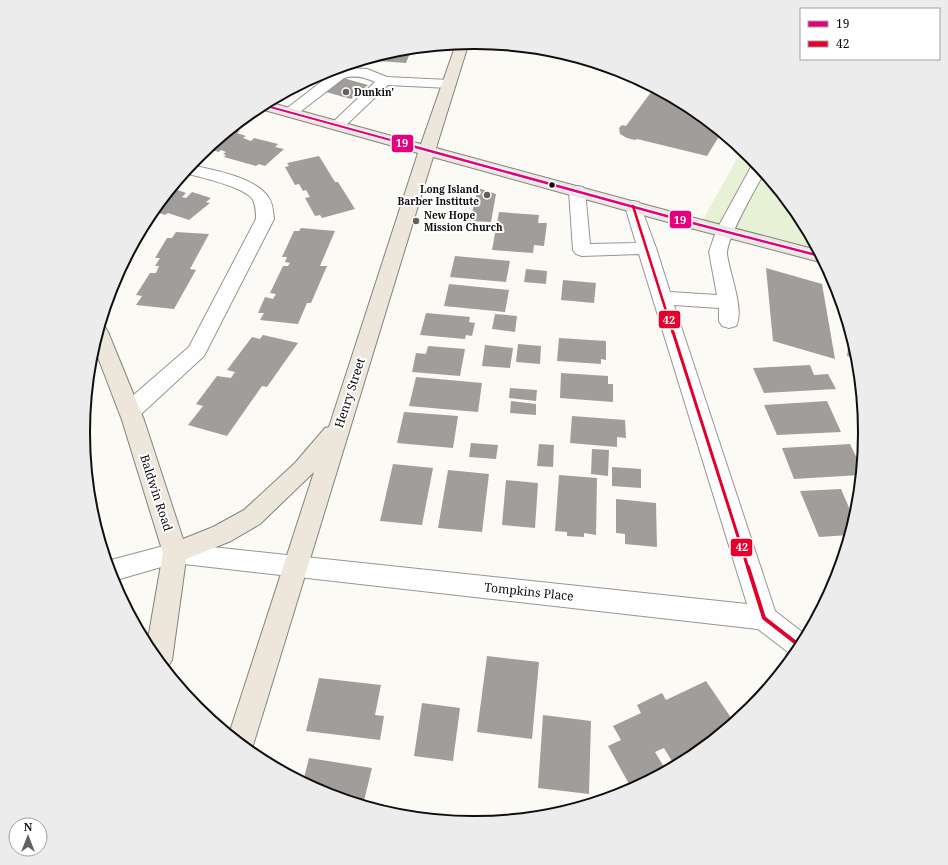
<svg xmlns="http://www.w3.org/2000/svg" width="948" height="865" viewBox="0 0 948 865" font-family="'Noto Serif',serif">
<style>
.green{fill:#e7f1d6}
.building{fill:#a09d9a}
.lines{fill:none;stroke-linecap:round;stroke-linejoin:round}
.minor-casing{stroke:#969593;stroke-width:2}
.major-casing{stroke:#838280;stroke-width:2}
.minor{fill:#fffefe;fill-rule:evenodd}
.major{fill:#ece6db;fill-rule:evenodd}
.bus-1-far1-casing{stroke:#fff;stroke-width:4}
.bus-1-casing{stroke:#fff;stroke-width:5}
.bus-2-far2-casing{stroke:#fff;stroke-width:5}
.bus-2-far1-casing{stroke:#fff;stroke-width:6}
.bus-2-casing{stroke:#fff;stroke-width:7}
.bus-1-far1{stroke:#e5007d;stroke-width:2}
.bus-1{stroke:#e5007d;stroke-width:2.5}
.bus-2-far2{stroke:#e4002b;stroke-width:2.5}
.bus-2-far1{stroke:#e4002b;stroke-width:3}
.bus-2{stroke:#e4002b;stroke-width:4}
.poi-dot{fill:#626160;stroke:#fff;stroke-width:1.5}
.bus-dot{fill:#0f0f0f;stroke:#fff;stroke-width:1.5}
.labels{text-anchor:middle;stroke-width:4;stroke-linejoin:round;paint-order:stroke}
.far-poi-label{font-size:10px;font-weight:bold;fill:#0f0f0f;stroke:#fff;text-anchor:start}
.street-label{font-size:12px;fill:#0f0f0f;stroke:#fff}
.rim{fill:none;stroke:#0f0f0f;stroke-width:2}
.line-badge{stroke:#fff;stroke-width:1.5}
.badge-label{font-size:11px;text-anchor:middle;font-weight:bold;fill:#fff}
</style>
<rect width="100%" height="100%" fill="#fcfaf5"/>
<path class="green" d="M742 150 750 157 799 216 820 256 700 225Z"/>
<path class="building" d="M412 48 406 63 364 60 398 49Z
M343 78 368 85 351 99 326 92Z
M654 88 691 108 721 133 707 156 637 139 635 140 627 138 620 134 619 128 622 125 626 126Z
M231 129 240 131 237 133 246 136 243 138 251 141 254 138 278 144 275 147 284 149 265 166 259 164 256 166 224 157 226 155 223 154 226 152 221 150 219 152 207 149Z
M319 156 335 182H338L355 209 322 218 320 215 315 216 305 198 310 197 306 190 303 191 299 184 295 185 285 167 289 166 287 163Z
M172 188 186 193 182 197 186 198 192 192 211 198 206 202 210 203 189 220 168 213 165 215 153 211Z
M478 188 496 194 491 222 470 221Z
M499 212 539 215 538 223H547L544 246 534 245 533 253 492 250Z
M301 228 335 231 320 266H327L311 303H307L298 324 260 320 264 313H258L265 297 273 299 276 294 270 293 283 266H288L290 263 285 262 287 257H282L294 231H299Z
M176 232 209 234 190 269 196 270 174 309 136 305 142 296 136 295 150 273H156L159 266H155L160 258H155L167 238H172Z
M455 256 510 261 506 282 450 277Z
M766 268 822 284 835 359 773 341Z
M526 269 547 271 546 284 524 282Z
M563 280 596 283 594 303 561 300Z
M449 284 509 290 505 312 444 306Z
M426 313 470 317 469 322 475 323 472 336 466 335 465 339 420 335Z
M495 314 517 316 515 332 492 329Z
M850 333 857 357V358L847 356Z
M263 335 298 343 267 387 262 386 227 436 188 425 203 406 196 404 217 376 231 378 235 372 227 370 252 337 260 339Z
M559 338 606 341V360L601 359V364L557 361Z
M518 344 541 346 540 364 516 362Z
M485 345 513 348 510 368 482 366Z
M428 346 465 349 460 376 412 372 416 353 426 354Z
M810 365 814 375 828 374 836 389 764 393 753 368Z
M561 373 608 376V384H613V402L560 398Z
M416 377 482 383 478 412 409 406Z
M510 388 537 390 536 401 509 398Z
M511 401 536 404V415L510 413Z
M827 401 841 432 777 435 764 405Z
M404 412 458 416 453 448 397 443Z
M572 416 625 420 626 438 617 437V447L570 443Z
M471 443 498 445 496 459 469 457Z
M539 444 554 445 553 467 537 466Z
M850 444 861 467 860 475 794 479 782 448Z
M592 449 609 450 608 476 591 474Z
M393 464 433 468 422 525 380 521Z
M612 467 641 469V488L612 486Z
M448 470 489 474 482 532 438 528Z
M559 475 597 478 596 535 584 533V537L567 536V532L555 531Z
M506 480 538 483 535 528 502 525Z
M89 486 98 515 93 517 91 508Z
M841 489 854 519 849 535 819 537 800 491Z
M616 499 656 503 657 547 625 544V534L616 533Z
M487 656 539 662 532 739 477 732Z
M319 678 381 685 375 715 384 716 380 740 306 731Z
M706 681 734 722 702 748 673 763 664 748 655 752 664 767 629 784 608 746 621 740 613 726 641 713 637 705 662 693 666 700Z
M422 703 460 708 453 761 414 756Z
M543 715 591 721 589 794 538 788Z
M309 758 372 768 363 805 324 793 303 782Z"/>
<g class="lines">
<g class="minor-casing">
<path id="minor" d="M349 68 367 69 387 77 449 80 454 81 456 84 454 87 449 88 388 85 343 128 338 130 333 128 330 125 333 122 375 82C365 77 355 75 344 78L296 115 291 116 286 115 284 112 286 109 334 72Z
M756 163 764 173C756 188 726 239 727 254 729 272 745 310 736 326L729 328 722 326 719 321V308L674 305 775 611 806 635 793 656 758 629 175 563 113 581 107 561 175 543 747 604 639 254 582 256 576 254 573 250 569 191 571 187 577 186 583 187 585 191 590 244 636 243 625 206 627 202 633 201 639 202 656 248 670 292 717 295 709 252 716 231 751 167Z
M191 165C213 170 256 177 269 198 273 204 273 212 274 219L204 356 138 417 130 419 122 417 119 411 122 405 189 347 256 219C256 213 256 206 253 200 246 187 199 177 184 173Z"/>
</g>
<g class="major-casing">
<path id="major" d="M469 42 436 148 687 216 817 250 823 261 820 262 675 224 433 157 251 752 229 734 314 472 260 524 231 541 186 559 172 660 166 670 147 645 163 553 122 420 94 347 100 326 105 327 108 332 144 420 183 539 213 527 244 510 295 463 325 428 329 427 418 153 257 108 268 102 421 144 456 44Z"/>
</g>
<use href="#minor" class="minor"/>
<use href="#major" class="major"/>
<g class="bus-1-far1-casing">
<path id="bus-1-far1" d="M263 105 416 147"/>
</g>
<g class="bus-1-casing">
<path id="bus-1" d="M412 146 681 220 820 256"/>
</g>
<g class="bus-2-far2-casing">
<path id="bus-2-far2" d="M633 206 673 333"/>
</g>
<g class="bus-2-far1-casing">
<path id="bus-2-far1" d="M673 332 748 568"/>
</g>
<g class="bus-2-casing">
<path id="bus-2" d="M748 567 764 618 800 646"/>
</g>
<use href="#bus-1-far1" class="bus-1-far1"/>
<use href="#bus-1" class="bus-1"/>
<use href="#bus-2-far2" class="bus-2-far2"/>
<use href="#bus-2-far1" class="bus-2-far1"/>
<use href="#bus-2" class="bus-2"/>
</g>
<g class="poi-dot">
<circle cx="346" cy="92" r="4"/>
<circle cx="487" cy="195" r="4"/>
<circle cx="416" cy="221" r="4"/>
</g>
<circle class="bus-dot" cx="552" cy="185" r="3.5"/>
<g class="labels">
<g class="far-poi-label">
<text x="354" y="96">Dunkin'</text>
<text x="479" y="193" text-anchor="end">Long Island<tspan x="479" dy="12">Barber Institute</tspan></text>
<text x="424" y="219">New Hope<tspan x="424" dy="12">Mission Church</tspan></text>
</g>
<g class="street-label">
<text transform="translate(350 393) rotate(-72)" y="4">Henry Street</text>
<text transform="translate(156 493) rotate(72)" y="4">Baldwin Road</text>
<text transform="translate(529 592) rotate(6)" y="4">Tompkins Place</text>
</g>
</g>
<path d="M0 0H948V865H0ZM473 49H475A383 383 0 0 1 858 432V433A383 383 0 0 1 475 816H473A383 383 0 0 1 90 433V432A383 383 0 0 1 473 49Z" fill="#ececec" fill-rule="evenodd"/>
<path class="rim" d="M473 49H475A383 383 0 0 1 858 432V433A383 383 0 0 1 475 816H473A383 383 0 0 1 90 433V432A383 383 0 0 1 473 49Z"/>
<g class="line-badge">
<rect x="391" y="134" width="23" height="19" rx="4" fill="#e5007d"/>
<rect x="669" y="210" width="23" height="19" rx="4" fill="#e5007d"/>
<rect x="658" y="310" width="23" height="19" rx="4" fill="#e4002b"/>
<rect x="730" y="538" width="23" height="19" rx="4" fill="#e4002b"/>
</g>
<g class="badge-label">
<text x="402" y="147">19</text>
<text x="680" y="224">19</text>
<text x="669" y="324">42</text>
<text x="742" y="551">42</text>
</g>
<rect x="800" y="8" width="140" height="52" fill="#ffffff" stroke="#9f9f9f"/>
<rect x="808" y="21" width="20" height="6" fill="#e5007d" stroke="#9f9f9f"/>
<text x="836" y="28" font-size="12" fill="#0f0f0f">19</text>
<rect x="808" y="41" width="20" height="6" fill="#e4002b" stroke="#9f9f9f"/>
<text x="836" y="48" font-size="12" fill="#0f0f0f">42</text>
<g transform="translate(28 837)"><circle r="19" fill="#ffffff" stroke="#9f9f9f"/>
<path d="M0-3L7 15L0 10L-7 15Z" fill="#626160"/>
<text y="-6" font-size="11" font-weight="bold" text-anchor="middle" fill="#0f0f0f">N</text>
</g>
</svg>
